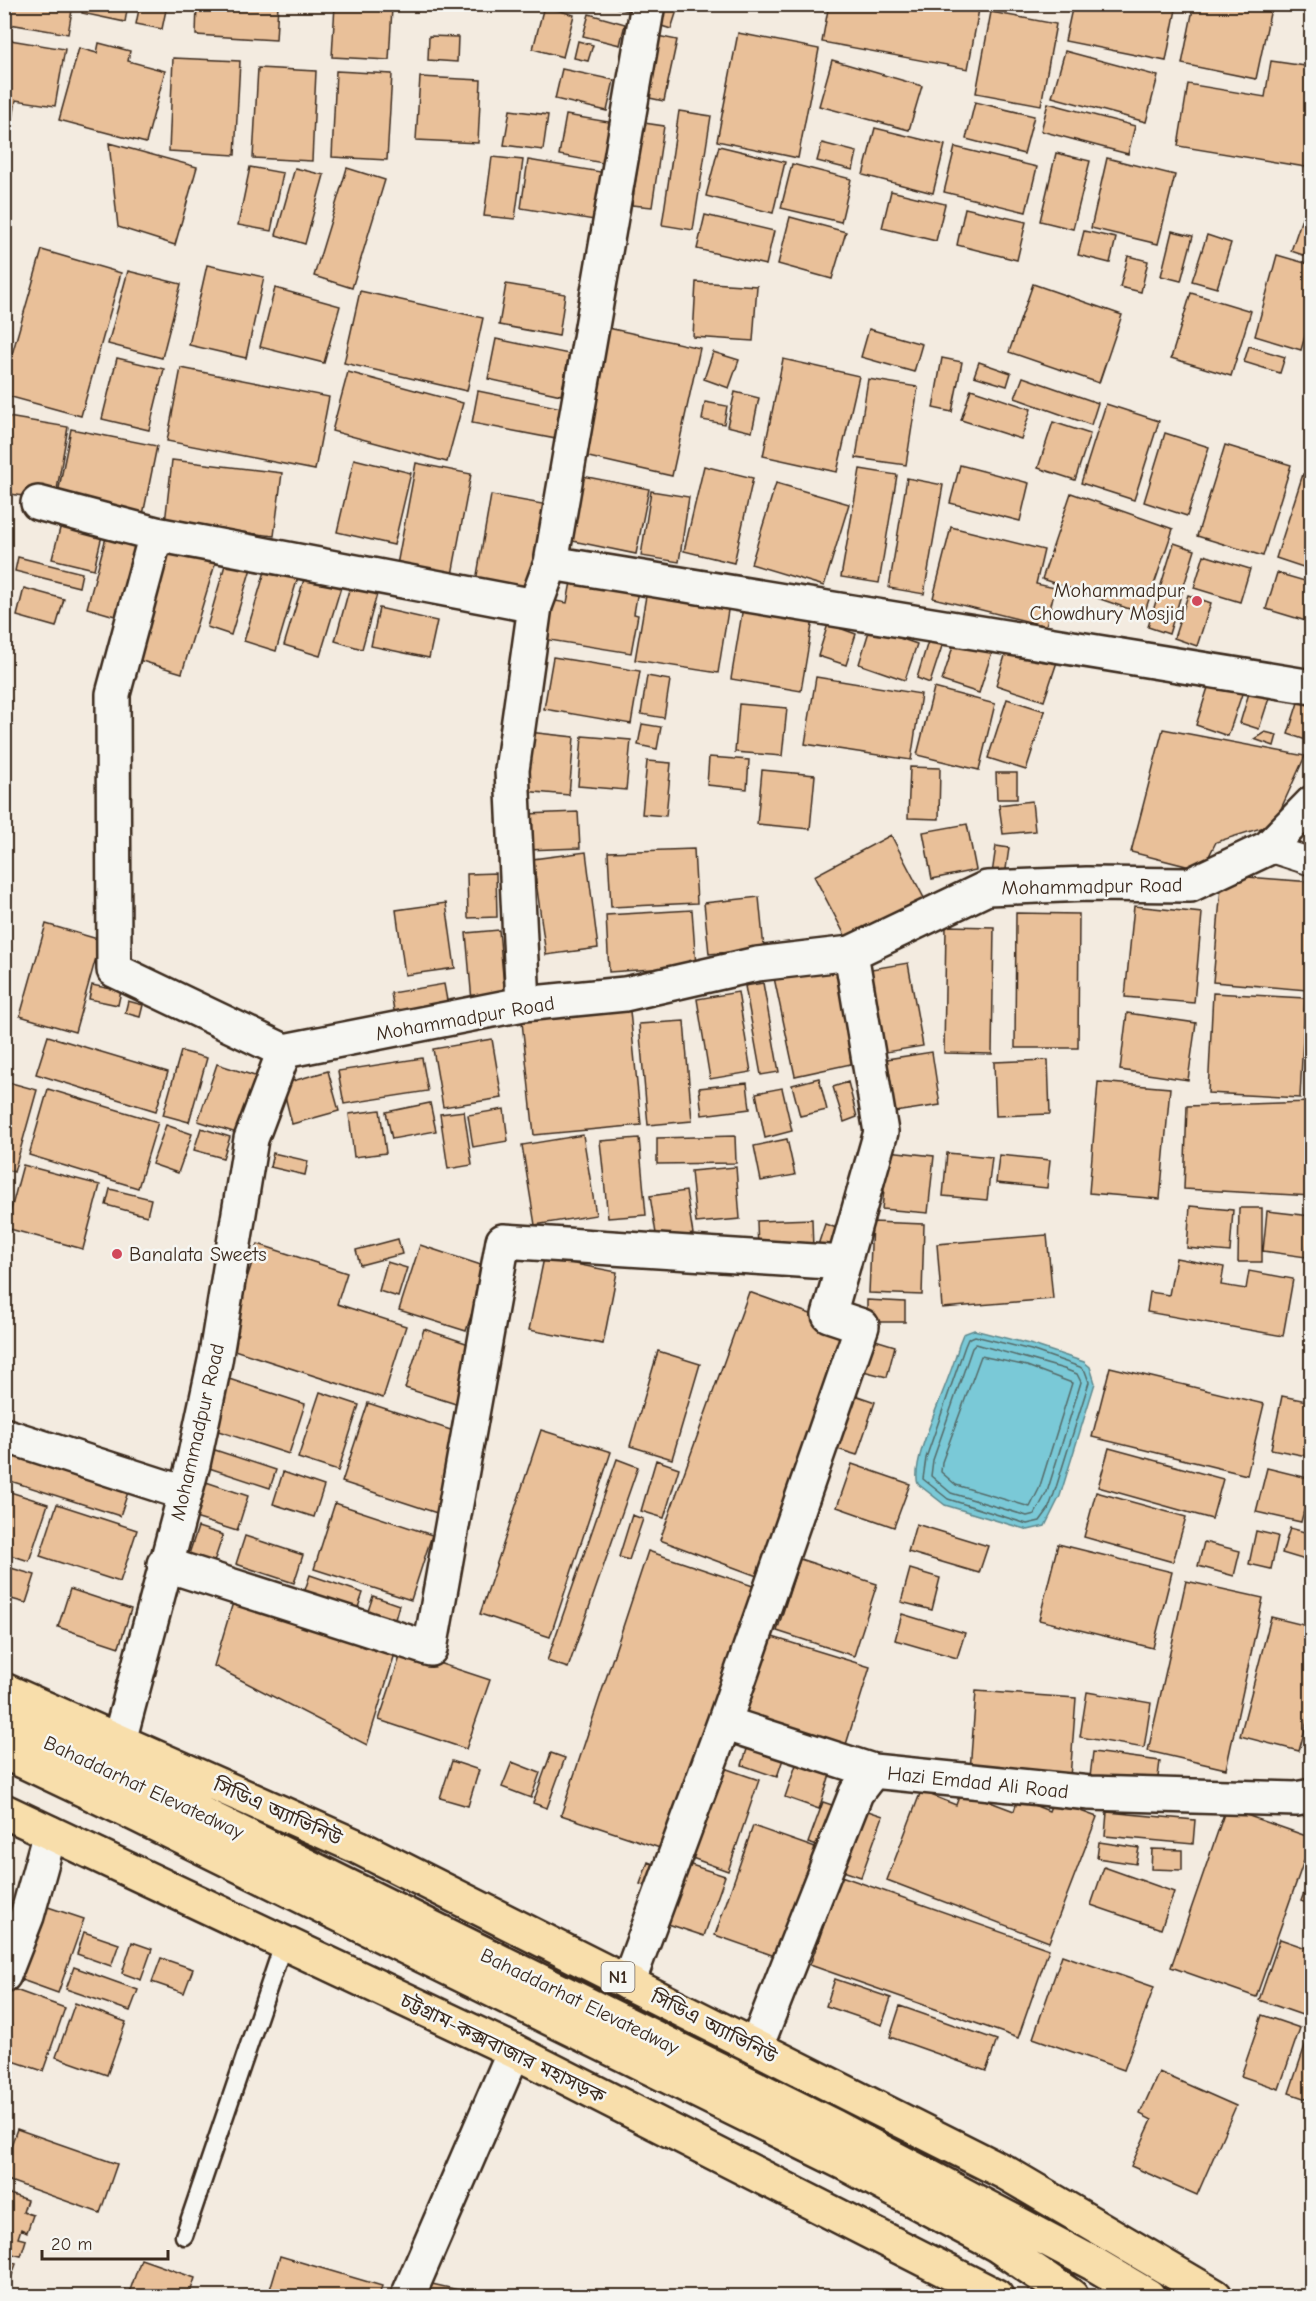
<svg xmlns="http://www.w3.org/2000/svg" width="1316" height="2301" viewBox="0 0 1316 2301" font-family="'Comic Neue','Noto Sans Bengali',sans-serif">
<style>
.water{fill:#7ac9d7;stroke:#61898d;stroke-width:1.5}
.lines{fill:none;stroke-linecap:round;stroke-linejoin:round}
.shore{stroke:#546a68;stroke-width:1.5}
.building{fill:#e9c099;stroke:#3b2a1e;stroke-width:1.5}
.service-casing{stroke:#3b2a1e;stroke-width:21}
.pedestrian-casing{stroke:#3b2a1e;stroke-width:30}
.minor-casing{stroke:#3b2a1e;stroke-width:38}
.trunk-casing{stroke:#3b2a1e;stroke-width:38}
.service{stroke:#f6f6f2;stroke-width:16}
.pedestrian{stroke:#f6f6f2;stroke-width:26}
.minor{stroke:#f6f6f2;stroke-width:33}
.trunk{stroke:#f8deab;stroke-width:33}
.poi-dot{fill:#d1495b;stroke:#f6f6f2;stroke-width:2}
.labels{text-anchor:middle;stroke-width:5;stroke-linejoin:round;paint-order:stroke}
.shield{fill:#f6f6f2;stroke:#73675e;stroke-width:1.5}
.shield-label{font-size:18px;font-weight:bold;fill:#3b2a1e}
.poi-label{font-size:20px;fill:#3b2a1e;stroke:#f6f6f2;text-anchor:end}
.street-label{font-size:20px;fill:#3b2a1e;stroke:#f6f6f2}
</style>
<rect width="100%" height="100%" fill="#f3ebe0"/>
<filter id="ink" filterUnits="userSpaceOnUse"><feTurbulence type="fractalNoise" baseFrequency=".0167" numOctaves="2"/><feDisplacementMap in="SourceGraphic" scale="12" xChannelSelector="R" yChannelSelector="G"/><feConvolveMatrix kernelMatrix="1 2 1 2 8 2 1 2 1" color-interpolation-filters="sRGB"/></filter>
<g filter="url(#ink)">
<path class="water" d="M974 1330 1033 1345 1084 1362 1090 1367 1095 1383 1060 1496 1045 1526 1028 1530 945 1505 918 1484C909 1459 954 1375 959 1344L963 1334Z"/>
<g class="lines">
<path class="shore" d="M975 1336 1031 1350 1080 1367 1085 1371 1089 1382 1054 1494 1048 1510 1040 1521 1027 1524 948 1499 923 1479 926 1458 965 1346 968 1339Z
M976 1344 1064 1369 1077 1374 1081 1382 1047 1492 1035 1514 1027 1516 951 1493 931 1476 933 1460 972 1348Z
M981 1356 1027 1366 1072 1383 1039 1489 1030 1507 956 1485 941 1472 942 1462Z"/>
</g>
<path class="building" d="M4 4H73L68 34 4 23Z
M84 4H128L125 22 82 13Z
M140 4H183V8L167 5 162 29 136 24Z
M197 4H278L276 40 196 35Z
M604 4H631L629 11Z
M655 4H679L671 29 649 22Z
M829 4H980L968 69 822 42Z
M1073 4H1177L1166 61 1065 41Z
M1194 4H1272L1256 79 1182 64Z
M335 5 392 8 389 60 332 57Z
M544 6 574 15 563 57 533 49Z
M991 12 1056 24 1041 105 976 93Z
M589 14 625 24 620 45 583 36Z
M738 33 819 49 798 158 717 141Z
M648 34 677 40 664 101 635 95Z
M429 36 458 37 457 62 428 60Z
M4 39 65 49 55 106 16 100 11 132 4 131Z
M578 41 593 45 588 61 574 58Z
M99 43 130 51 128 61 165 71 146 143 59 120 79 48 97 53Z
M1065 51 1158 76 1146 122 1052 97Z
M173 58 240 61 235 155 169 151Z
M832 60 922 86 909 130 819 106Z
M1271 61 1312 67V168L1178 146 1188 84 1265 97Z
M258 68 316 71 312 161 253 158Z
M562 69 614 80 607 111 555 99Z
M336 71 392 74 387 160 332 157Z
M420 77 481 80 478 143 416 140Z
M975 102 1034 116 1024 154 966 139Z
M1048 103 1135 126 1128 154 1041 131Z
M510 110 548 115 543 150 504 145Z
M679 111 711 116 693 230 662 225Z
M566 115 615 123 608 164 559 155Z
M644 123 664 126 652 207 632 205Z
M875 128 945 145 933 193 863 175Z
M109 143 197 167 175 245 118 227Z
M822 143 857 152 853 170 817 161Z
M719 146 785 162 773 213 706 196Z
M955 147 1037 167 1026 212 944 192Z
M1056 153 1090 161 1073 229 1040 221Z
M492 157 523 160 515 219 484 216Z
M1107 158 1175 175 1158 244 1091 228Z
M528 160 601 172 594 220 521 208Z
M792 164 851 179 841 222 781 208Z
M250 167 283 173 271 231 238 225Z
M295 168 324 175 305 244 276 235Z
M347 168 385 180 352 288 314 276Z
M1312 188V258L1291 251Z
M891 191 945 204 936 241 882 228Z
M965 208 1026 222 1017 260 957 245Z
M705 215 774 231 766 265 697 249Z
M790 217 846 232 832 279 778 264Z
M1084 231 1116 238 1110 263 1078 255Z
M1172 231 1193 236 1181 281 1161 276Z
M1207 235 1231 243 1217 288 1192 281Z
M42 250 121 273 81 416 4 395V382Z
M1277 255 1312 265V312L1301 350 1255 336Z
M1128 256 1148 261 1141 292 1120 287Z
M207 265 264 277 246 358 189 345Z
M128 271 181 284 162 358 108 344Z
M696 282 757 286 753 341 693 337Z
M506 284 565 294 559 336 499 325Z
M1033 284 1122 315 1099 383 1009 352Z
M275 288 340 306 324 363 260 347Z
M360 291 483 318 467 391 344 363Z
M1191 293 1251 311 1231 376 1171 358Z
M599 326 700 348 672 476 571 453Z
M869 329 922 344 914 372 861 357Z
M496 339 569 354 561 395 488 379Z
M1249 346 1285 357 1280 373 1244 362Z
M713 352 739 360 729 388 704 379Z
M117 358 164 369 149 430 102 419Z
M942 358 962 362 952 412 933 408Z
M783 359 859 376 837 472 763 456Z
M979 362 1011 373 1007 386 974 376Z
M181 368 329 397 315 470 167 441Z
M348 372 463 403 447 462 332 431Z
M1023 377 1098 403 1091 425 1015 398Z
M868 379 918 387 906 465 856 458Z
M971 389 1031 409 1021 439 961 420Z
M478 391 562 408 556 439 472 423Z
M735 392 759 398 752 432 727 426Z
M705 402 727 406 724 424 702 420Z
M1106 404 1159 421 1134 500 1081 483Z
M8 417 68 427 55 501 4 493V437Z
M1053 422 1090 434 1075 480 1038 468Z
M71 429 157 446 143 515 57 498Z
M1165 433 1209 447 1187 516 1144 502Z
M1225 445 1291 465 1263 556 1197 536Z
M354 459 411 473 394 545 337 532Z
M172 460 282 473 274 536 165 523Z
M416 463 471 474 452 575 397 565Z
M960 465 1029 483 1020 521 950 503Z
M704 466 753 478 734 563 684 551Z
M860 469 897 475 879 583 841 577Z
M572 474 649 489 636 554 558 538Z
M1303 474 1312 477V570L1276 558Z
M907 478 943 485 924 594 889 588Z
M776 483 849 504 824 586 751 564Z
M651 491 689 497 679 562 641 556Z
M1071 493 1173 529 1144 614 1042 579Z
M491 495 548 505 532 592 476 581Z
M63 517 104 527 94 569 52 559Z
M951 527 1044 550 1036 584 1055 588 1046 626 933 598Z
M108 530 151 541 129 620 87 608Z
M1174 543 1195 550 1169 634 1148 627Z
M169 547 216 561 182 673 135 659Z
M1204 555 1250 569 1240 602 1194 588Z
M18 557 82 573 79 587 15 571Z
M227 558 252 565 231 635 207 627Z
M266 568 298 577 276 651 244 641Z
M1277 573 1312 583V603L1306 621 1266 609Z
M305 576 341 587 320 656 284 645Z
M571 582 639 584 634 614 638 615 631 653 543 639 550 600 567 603Z
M350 586 377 594 362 649 335 641Z
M24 588 64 599 56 627 17 616Z
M647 590 729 604 718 673 635 660Z
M745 595 815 607 801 691 731 679Z
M1188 595 1211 603 1197 646 1174 638Z
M379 608 437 621 429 658 371 646Z
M828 624 856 634 846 665 818 656Z
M870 628 917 644 905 680 859 664Z
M929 638 943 643 930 683 917 678Z
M955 640 992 652 979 693 942 681Z
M1008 646 1057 662 1044 701 996 685Z
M553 657 640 671 631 724 544 709Z
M1212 675 1245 685 1228 736 1196 725Z
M647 676 670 680 664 718 641 714Z
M816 677 921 694 911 760 805 744Z
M1252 683 1272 689 1259 729 1240 723Z
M934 688 995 704 979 770 917 755Z
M1302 690 1312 693V742L1288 734Z
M1007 699 1045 711 1026 770 988 758Z
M739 704 787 708 782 756 735 752Z
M642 724 661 727 657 749 638 745Z
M1163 729 1305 756 1274 824 1216 842 1202 870 1131 852Z
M528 732 574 737 569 795 523 791Z
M1265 732 1277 735 1274 746 1254 739Z
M582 736 631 740 626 790 578 786Z
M709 757 749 760 747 789 707 785Z
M647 761 671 763 666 816 642 814Z
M910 767 940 768 939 819 908 818Z
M762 770 815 775 810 829 757 824Z
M996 773H1017V799H997Z
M1032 801 1035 831 1003 834 999 805Z
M578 812 580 848 527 850 526 814Z
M967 824 976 870 932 879 923 832Z
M891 835 925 900 848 941 814 876Z
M996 846 1009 848 1004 883 991 881Z
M694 849 697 903 611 907 608 852Z
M586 852 598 948 546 955 533 859Z
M496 873 497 917 468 918 467 874Z
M1222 875 1312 882V940L1307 990 1213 982Z
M759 897 764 949 709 954 704 903Z
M446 903 455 968 405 975 396 910Z
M1134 906 1202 913 1194 1003 1125 997Z
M692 910 696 966 609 972 606 915Z
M1016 913 1079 914 1078 1048H1015Z
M46 924 101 940 75 1032 20 1016Z
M946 926 994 927 992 1054 944 1053Z
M499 930 505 998 472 1001 466 933Z
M837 959 860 1062 795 1076 773 973Z
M908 963 923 1046 880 1053 865 970Z
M763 983 779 1072 761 1075 745 986Z
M444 984 448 1006 395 1016 391 993Z
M92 985 121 991 118 1005 89 999Z
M738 992 751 1072 710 1079 697 999Z
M1213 993 1305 998 1300 1098 1208 1093Z
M128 1001 143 1005 140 1017 125 1013Z
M630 1011 641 1125 534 1135 522 1022Z
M1127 1013 1196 1023 1188 1080 1120 1070Z
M684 1021 692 1121 648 1125 639 1024Z
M48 1036 168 1072 156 1111 36 1074Z
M492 1039 502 1098 443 1107 433 1049Z
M181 1051 207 1058 189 1122 163 1115Z
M932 1052 940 1105 895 1112 887 1059Z
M422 1058 428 1091 344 1104 338 1071Z
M1048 1060 1050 1114 996 1116 994 1062Z
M217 1064 258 1077 240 1134 198 1121Z
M328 1071 339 1111 292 1124 282 1084Z
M819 1078 827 1110 800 1116 792 1085Z
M4 1081 37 1090 14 1172 4 1169Z
M848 1082 857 1117 844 1122 833 1087Z
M1098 1082 1170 1088 1160 1199 1089 1193Z
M747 1083 750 1109 702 1115 699 1088Z
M782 1088 792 1131 765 1138 756 1093Z
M48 1089 158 1122 138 1188 29 1155Z
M1312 1102V1196L1184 1189 1187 1106Z
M430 1103 436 1131 392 1139 386 1112Z
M504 1109 508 1141 473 1147 468 1115Z
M380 1110 386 1153 354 1157 349 1114Z
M464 1111 472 1165 448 1169 440 1114Z
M166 1125 192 1134 178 1173 152 1164Z
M201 1128 230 1137 223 1158 194 1150Z
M583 1135 596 1215 535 1225 522 1145Z
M735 1136 736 1163 657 1164V1138Z
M639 1138 646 1215 608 1218 600 1141Z
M787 1139 795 1175 761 1181 754 1146Z
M888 1151 934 1156 928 1213 882 1209Z
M273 1153 308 1161 305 1175 270 1167Z
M947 1153 992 1157 987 1200 943 1196Z
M999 1155 1050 1160 1047 1188 996 1183Z
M23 1165 100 1185 83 1249 6 1228Z
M736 1167 740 1219 696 1223 691 1171Z
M110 1189 151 1199 147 1216 106 1205Z
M686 1191 693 1234 657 1240 650 1196Z
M1190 1206 1233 1210 1230 1252 1187 1248Z
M1239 1208H1262V1262H1238Z
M1267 1211 1311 1216 1306 1257 1263 1251Z
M812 1219 813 1250 758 1252 757 1221Z
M872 1222 924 1224 922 1295 869 1293Z
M825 1224 848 1232 839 1256 817 1248Z
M1047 1235 1053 1299 942 1308 937 1244Z
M398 1239 402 1254 360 1265 356 1250Z
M258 1244 347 1273 337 1304 406 1326 383 1398 225 1347Z
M420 1245 487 1267 466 1331 399 1310Z
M544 1258 617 1272 603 1344 529 1330Z
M1176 1258 1224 1267 1221 1285 1246 1289 1249 1271 1293 1279 1283 1336 1147 1312 1150 1292 1169 1295Z
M387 1262 407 1268 398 1297 379 1291Z
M749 1292 847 1327 757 1576 660 1540Z
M867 1300 905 1302V1322H867Z
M424 1329 475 1346 456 1404 405 1388Z
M872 1339 895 1346 887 1377 863 1371Z
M658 1351 700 1364 672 1459 630 1446Z
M1110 1367 1264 1404 1247 1475 1092 1437Z
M223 1377 305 1404 289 1454 206 1427Z
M320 1392 359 1405 338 1471 298 1458Z
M852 1394 875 1402 857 1455 834 1448Z
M1282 1396 1312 1402V1457L1271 1449Z
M368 1403 466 1435 440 1514 342 1482Z
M541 1430 611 1452 550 1637 480 1614Z
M4 1448 129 1489 120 1516 4 1479Z
M1109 1448 1223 1479 1212 1519 1098 1487Z
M215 1450 276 1470 270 1488 209 1468Z
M617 1459 638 1467 568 1668 547 1661Z
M656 1460 679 1468 664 1518 641 1511Z
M852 1464 910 1484 894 1527 837 1507Z
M1267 1468 1312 1479 1301 1522 1256 1512Z
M283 1472 324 1486 314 1517 273 1504Z
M206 1482 248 1496 237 1531 195 1518Z
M4 1490 48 1504 29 1561 4 1553Z
M1096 1492 1186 1517 1173 1562 1084 1537Z
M335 1503 432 1535 411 1600 314 1569Z
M57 1504 137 1530 120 1582 40 1556Z
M632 1515 643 1519 629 1560 619 1557Z
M916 1524 988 1546 979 1573 908 1552Z
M198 1527 223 1535 214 1562 189 1554Z
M1290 1528 1312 1534V1562L1282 1553Z
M1256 1531 1278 1536 1271 1569 1249 1564Z
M245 1536 303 1555 294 1583 236 1564Z
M1204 1542 1240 1551 1234 1576 1198 1566Z
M1058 1544 1172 1572 1153 1648 1039 1620Z
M648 1551 756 1587 669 1851 561 1815Z
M800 1559 877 1584 854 1656 777 1631Z
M4 1566 35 1575 26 1603 4 1597Z
M910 1569 940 1578 932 1610 901 1602Z
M310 1575 363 1593 355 1616 302 1599Z
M1186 1581 1263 1598 1226 1769 1148 1751Z
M70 1589 131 1609 119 1647 58 1627Z
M373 1596 399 1605 394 1623 367 1614Z
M234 1599 397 1647 367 1745 214 1666Z
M902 1614 965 1633 957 1658 895 1640Z
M1271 1617 1312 1627V1704L1299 1751 1240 1736Z
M766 1635 870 1667 844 1751 740 1719Z
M402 1651 490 1680 466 1749 379 1720Z
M976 1691 1076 1698 1070 1778 970 1770Z
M1087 1692 1151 1703 1144 1748 1080 1737Z
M749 1743 784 1756 777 1777 742 1765Z
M1093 1752 1160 1761 1157 1785 1090 1777Z
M551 1753 565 1758 547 1808 533 1803Z
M800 1753 833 1765 819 1809 785 1797Z
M452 1761 479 1770 468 1806 440 1798Z
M512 1762 540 1773 531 1798 502 1787Z
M724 1768 759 1780 728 1871 692 1858Z
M921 1791 956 1805 961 1791 1014 1811 1018 1799 1049 1811 1053 1801 1097 1817 1049 1942 887 1880Z
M823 1802 844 1809 830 1850 808 1843Z
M859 1808 883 1816 861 1877 837 1869Z
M1226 1808 1312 1838 1256 1997 1171 1967Z
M1107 1812 1195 1820 1193 1844 1105 1836Z
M753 1826 821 1850 783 1959 715 1935Z
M1099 1842 1139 1848 1136 1864 1097 1858Z
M1152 1849 1182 1850V1870L1151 1869Z
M679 1861 725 1876 704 1936 659 1921Z
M648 1862 664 1868 656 1889 640 1884Z
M1104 1867 1174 1892 1161 1929 1091 1905Z
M1312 1870V1905L1301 1901Z
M841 1876 1049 1949 1018 2038 810 1965Z
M45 1906 84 1919 58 1993 19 1979Z
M84 1932 119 1944 111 1966 77 1954Z
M1280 1939 1312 1950V2006L1308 2017 1259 2000Z
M132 1942 152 1949 141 1980 122 1973Z
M1062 1955 1154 1987 1124 2070 1033 2038Z
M161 1958 193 1969 184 1993 152 1982Z
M74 1967 138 1990 130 2011 66 1989Z
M835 1979 891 1998 882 2025 826 2006Z
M10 1988 65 2008 43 2071 4 2058V2004Z
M75 2003 126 2022 107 2075 56 2057Z
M900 2006 997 2040 986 2071 890 2037Z
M1262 2015 1300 2028 1279 2089 1241 2076Z
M1311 2028 1312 2029V2101L1289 2093Z
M4 2067 14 2071 4 2099Z
M1159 2072 1236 2106 1197 2195 1131 2166 1152 2120 1140 2114Z
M17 2129 117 2164 100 2213 4 2179V2165Z
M4 2192 27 2200 23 2212 33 2215 27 2232 21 2229 18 2238 26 2240 21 2256 12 2254 10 2262 16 2264 12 2275 5 2273 4 2276Z
M280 2256 382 2286 379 2296H268Z
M141 2259 195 2278 189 2296H128Z
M432 2284 485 2296H428Z"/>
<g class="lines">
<g class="service-casing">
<path id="service" d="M184 2236 284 1942"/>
</g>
<g class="pedestrian-casing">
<path id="pedestrian" d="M1268 848 1312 862"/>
</g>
<g class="minor-casing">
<path id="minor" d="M38 503 156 534 535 606
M156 534 113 694 114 970 284 1051
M551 563 1312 687
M523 1004 512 770 535 606 551 563 648 4
M4 1435 184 1493
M164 1564 430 1649 503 1241 844 1263
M724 1723 873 1771
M119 1741 193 1464 215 1361 251 1139 284 1051 523 1004 625 994 757 964 851 953 987 888 1087 884 1190 885 1268 848 1312 803
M4 1975 27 1916 50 1833
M628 1983 724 1723 862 1326 829 1315 881 1132 851 953
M756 2047 856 1793 873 1771 1090 1793 1296 1799 1312 1796
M408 2296 514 2051"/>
</g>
<g class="trunk-casing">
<path id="trunk" d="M4 1690 358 1847 1006 2173 1215 2296
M4 1721 125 1776 835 2127 1094 2264 1148 2296
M4 1752 135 1814 846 2164 997 2245 1071 2296
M4 1811 514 2051 996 2296"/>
</g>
<use href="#service" class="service"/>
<use href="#pedestrian" class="pedestrian"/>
<use href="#minor" class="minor"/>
<use href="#trunk" class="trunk"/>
</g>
</g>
<g class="poi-dot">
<circle cx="1197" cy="601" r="6"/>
<circle cx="117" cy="1254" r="6"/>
</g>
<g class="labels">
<rect class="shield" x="601.5" y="1962" width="33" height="30" rx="4.5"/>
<g class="shield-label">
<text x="618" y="1983">N1</text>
</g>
<g class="poi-label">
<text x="1185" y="597">Mohammadpur<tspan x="1185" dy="23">Chowdhury Mosjid</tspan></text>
<text x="129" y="1261" text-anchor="start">Banalata Sweets</text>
</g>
<g class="street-label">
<text transform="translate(1092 886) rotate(-1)" y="7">Mohammadpur Road</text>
<text transform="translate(465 1018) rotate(-10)" y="7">Mohammadpur Road</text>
<text transform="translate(197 1432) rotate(-77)" y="7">Mohammadpur Road</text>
<text transform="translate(978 1782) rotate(6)" y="7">Hazi Emdad Ali Road</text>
<text transform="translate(144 1787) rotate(25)" y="7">Bahaddarhat Elevatedway</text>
<text transform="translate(278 1811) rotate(24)" y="7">সিডিএ অ্যাভিনিউ</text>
<text transform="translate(580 2001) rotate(26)" y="7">Bahaddarhat Elevatedway</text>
<text transform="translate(714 2026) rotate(27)" y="7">সিডিএ অ্যাভিনিউ</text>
<text transform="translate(503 2048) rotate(26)" y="7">চট্টগ্রাম-কক্সবাজার মহাসড়ক</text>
</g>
</g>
<rect width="1316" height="2301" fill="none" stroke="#f6f6f2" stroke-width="24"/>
<rect x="12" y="12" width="1292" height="2277" fill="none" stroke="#3b2a1e" stroke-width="2" filter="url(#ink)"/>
<path d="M42 2250v9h126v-9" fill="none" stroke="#3b2a1e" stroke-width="3"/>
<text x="51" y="2250" font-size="18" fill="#3b2a1e" stroke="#f6f6f2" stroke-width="4.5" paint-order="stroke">20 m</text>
</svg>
